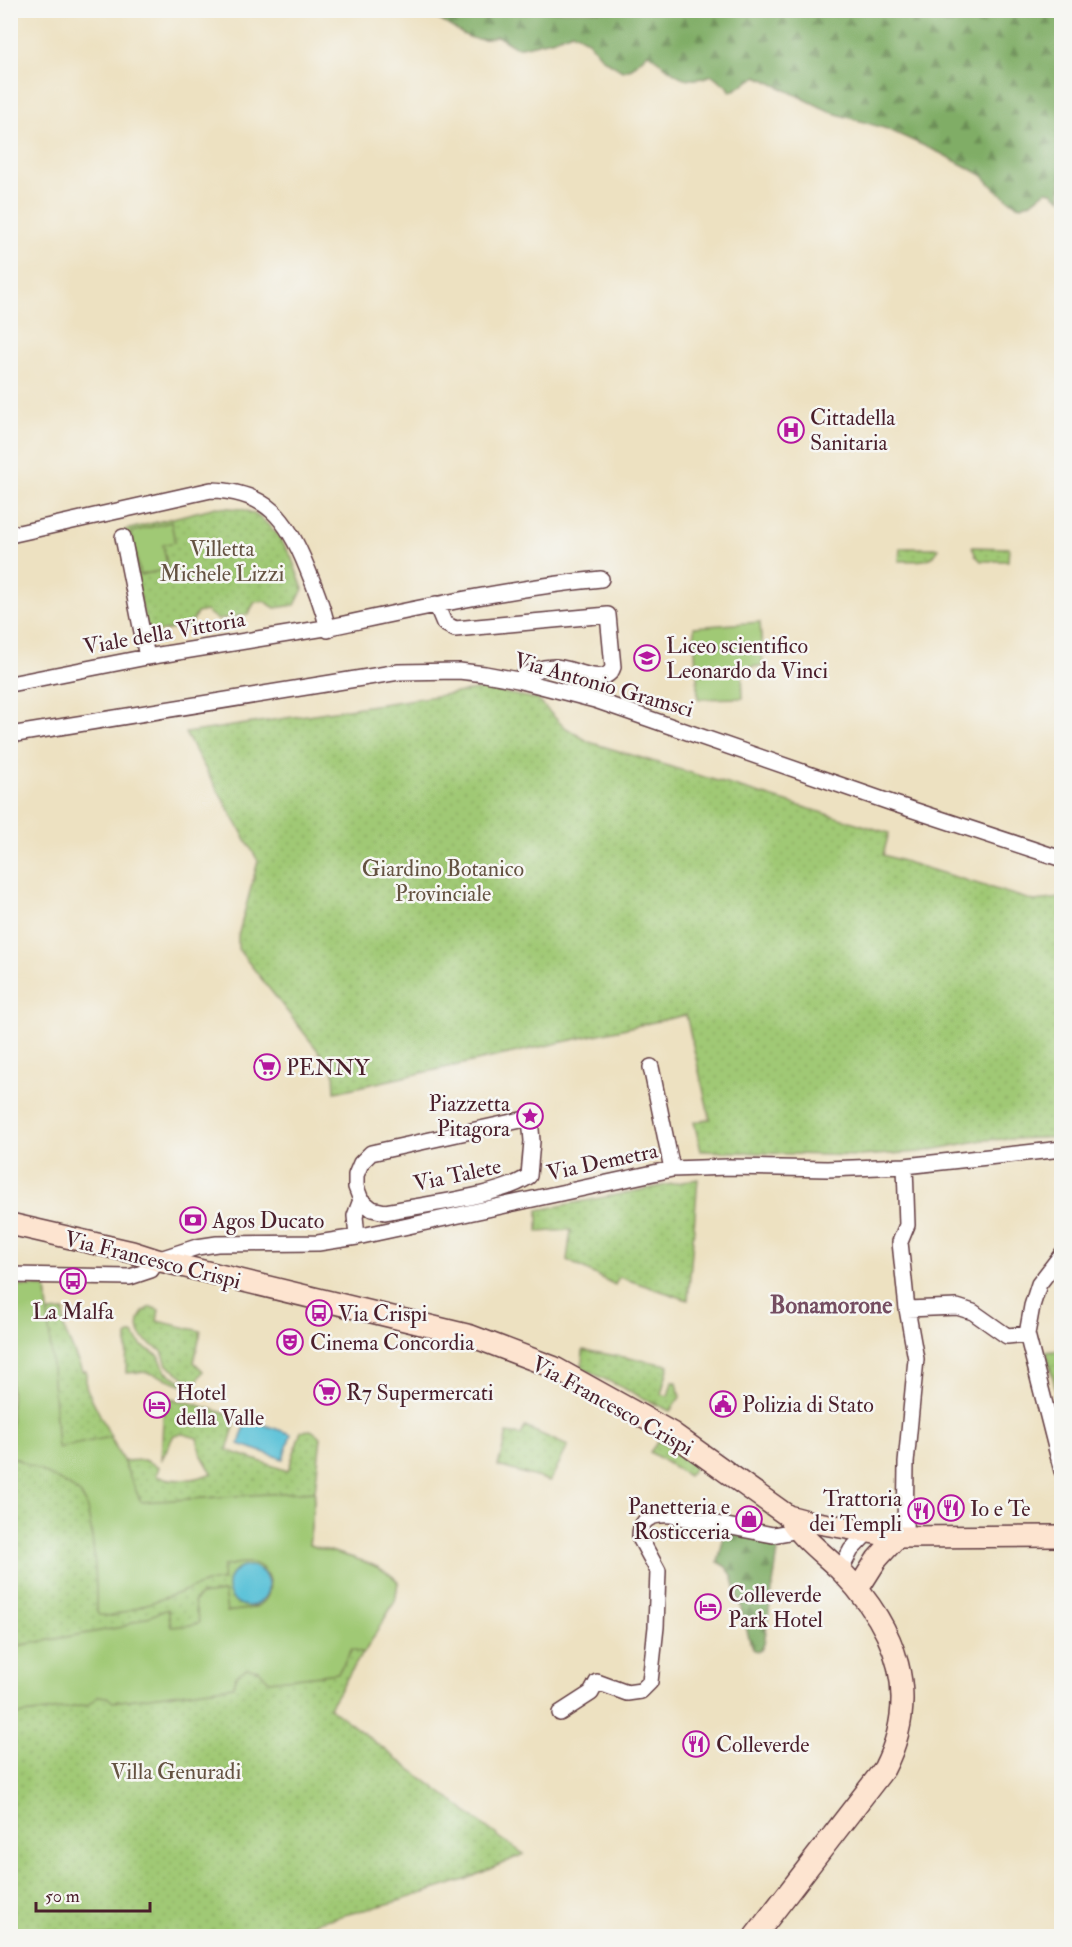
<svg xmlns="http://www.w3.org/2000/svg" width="1072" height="1947" viewBox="0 0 1072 1947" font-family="'IM FELL Double Pica',serif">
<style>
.grass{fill:url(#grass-dots);stroke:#757450;stroke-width:1.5}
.forest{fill:url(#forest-firs);stroke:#656648;stroke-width:1.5}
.garden{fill:#a0c975;stroke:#757450;stroke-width:1.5}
.water{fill:#5bc2d8;stroke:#527082;stroke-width:1.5}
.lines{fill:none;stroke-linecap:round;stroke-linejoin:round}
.street-casing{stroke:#623c42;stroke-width:18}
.secondary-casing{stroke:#623c42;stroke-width:24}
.street{stroke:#fff;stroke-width:15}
.secondary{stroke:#fde4d0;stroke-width:21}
.labels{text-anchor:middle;stroke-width:5;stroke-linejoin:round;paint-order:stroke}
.poi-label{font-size:22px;fill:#4a1f2b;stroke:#f6f6f2;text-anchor:start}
.park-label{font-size:22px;fill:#645241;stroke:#f6f6f2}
.street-label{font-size:22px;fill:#4a1f2b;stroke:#f6f6f2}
.neighbourhood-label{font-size:24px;font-weight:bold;fill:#754e62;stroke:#f6f6f2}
</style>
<defs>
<pattern id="grass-dots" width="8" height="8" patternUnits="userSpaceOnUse" patternTransform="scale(1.5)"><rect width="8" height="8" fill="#a0c975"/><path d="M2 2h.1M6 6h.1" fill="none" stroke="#8bac65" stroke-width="1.8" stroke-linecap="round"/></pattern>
<pattern id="forest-firs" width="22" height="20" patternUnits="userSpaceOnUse" patternTransform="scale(1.5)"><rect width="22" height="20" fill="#80ad66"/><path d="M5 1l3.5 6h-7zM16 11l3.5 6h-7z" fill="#6b8c54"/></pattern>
</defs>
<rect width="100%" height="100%" fill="#f6f6f2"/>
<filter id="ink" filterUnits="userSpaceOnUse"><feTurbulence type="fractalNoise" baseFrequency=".0167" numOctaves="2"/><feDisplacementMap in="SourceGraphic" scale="12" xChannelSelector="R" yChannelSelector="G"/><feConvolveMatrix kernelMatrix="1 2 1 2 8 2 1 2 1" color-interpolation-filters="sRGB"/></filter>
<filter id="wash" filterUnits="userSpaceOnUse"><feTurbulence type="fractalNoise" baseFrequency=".008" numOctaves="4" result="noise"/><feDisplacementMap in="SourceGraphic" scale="24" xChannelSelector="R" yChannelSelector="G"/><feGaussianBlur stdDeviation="1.35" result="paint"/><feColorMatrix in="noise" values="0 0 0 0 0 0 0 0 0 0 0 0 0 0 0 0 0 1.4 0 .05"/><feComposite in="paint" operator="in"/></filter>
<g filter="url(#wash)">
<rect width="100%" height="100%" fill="#ede1c1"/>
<path class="grass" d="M216 507 242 509 252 513 262 519 277 534 291 556 303 589 295 605 275 608 264 601 255 602 248 614 218 620 206 611 197 613 190 626 148 634 125 530Z
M972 547 1009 548 1008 561H981L976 556Z
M900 548H939C933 564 915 560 899 561Z
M483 689 537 699 563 726 589 742 889 833 883 855 1034 901 1061 898V1137L983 1140 921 1152 860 1156 701 1151 694 1122 710 1119 686 1015 335 1092 334 1071 238 949V936L258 861 185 733Z
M698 1179 688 1300 619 1277 615 1285 567 1260 571 1230 538 1232V1210Z
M11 1286 46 1287 48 1312 64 1311V1329L82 1371H86V1387L127 1469 123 1461 144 1460 159 1467 156 1476C177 1482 192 1481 212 1473L201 1454 197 1438 183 1434 174 1435 161 1461 164 1398 188 1402 237 1417 227 1450 288 1471 301 1431 311 1430 321 1437 309 1545C334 1553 381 1562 398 1582L395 1601 329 1707 502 1839 524 1854 465 1880 395 1902 279 1932 250 1936H11Z
M151 1307 159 1310 157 1321 201 1331 194 1362 203 1371 193 1389 186 1379 167 1365 162 1351C148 1344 133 1335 140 1317 143 1312 145 1309 151 1307Z
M130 1334H133L142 1346 159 1356 166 1372 183 1382V1385L154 1374 142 1372 126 1373 127 1336Z
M583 1350 669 1365 661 1394 668 1396 672 1382H677L680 1397 670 1411 582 1368Z
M1061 1350H1062L1061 1408 1046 1352Z
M525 1427 568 1446 550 1481 498 1466 507 1433 521 1435Z
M659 1440 695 1467 688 1476 650 1452Z"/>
<path class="forest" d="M404 11H1061V199L1052 192 1046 191 1033 201 1022 206 1016 205 994 188 982 175 940 153 887 129 833 113 757 76 731 92 728 87 712 75C680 88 672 69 648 53L632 68 622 71 603 59 587 40 572 32 555 39 522 47H515L497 36C467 48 456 25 431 16 419 12 419 20 404 11Z
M725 1532 776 1541 779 1545 764 1644 761 1650 757 1652 752 1649 732 1575 726 1567 718 1562Z"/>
<path class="garden" d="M171 522 175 542 163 545 168 569 140 575 131 532Z
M760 622 763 666 696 670 694 627Z
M742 673 743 698 698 699 697 674Z
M11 1286 46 1287 58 1448 110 1437 123 1461 141 1502 315 1491 309 1545C334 1554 381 1561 398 1582L395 1601 364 1653 352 1649 338 1673 269 1681 259 1670 247 1668 236 1676 233 1686 113 1702 107 1697 98 1696 88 1705 11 1716V1647L122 1627 168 1609 171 1627 193 1625 199 1622 194 1602 200 1595 224 1592 227 1612C237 1610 251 1610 260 1605 276 1594 271 1567 252 1563 243 1562 232 1565 223 1566L222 1581H212L113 1616 99 1615 96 1608C97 1587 93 1507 80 1494 69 1483 26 1464 11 1456Z"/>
<path class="water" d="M247 1419 291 1434 283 1459 239 1444Z
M228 1586a20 20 0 1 1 40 0a20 20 0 1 1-40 0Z"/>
</g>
<g filter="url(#ink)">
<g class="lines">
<g class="street-casing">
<path id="street" d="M10 535 211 490C267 491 288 520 307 568 315 587 322 605 327 625L325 628 328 630 330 627 327 625
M123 537 147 657
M436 604 444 623 455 629 608 615 613 667C606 689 571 666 553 667 540 667 529 672 518 680
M330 627C420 608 510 588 601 579
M10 684 147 657 325 628
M10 735 399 672 459 671 485 674 518 680 595 700 892 803 1062 859
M651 1067 672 1169
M357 1237 355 1216 361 1200 356 1187V1175L361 1163 371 1153 530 1118 532 1141 529 1176C503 1196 421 1205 385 1212L372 1209 361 1200
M1062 1254 1039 1284 1032 1306 1027 1334 1062 1471
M10 1275 130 1277 151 1270 157 1260 197 1247 217 1244 318 1243 357 1237 672 1169 728 1167 827 1169 905 1166 1062 1149
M907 1309 957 1307 973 1312 1007 1336 1027 1334
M905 1537 906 1463 916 1359 907 1309 900 1242 907 1225 905 1166
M840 1571 851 1550 868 1532
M560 1713 591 1693 597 1682 627 1693 641 1691 650 1682 656 1627 658 1571 640 1538C639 1518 653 1514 670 1515L773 1535 789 1532 795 1527"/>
</g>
<g class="secondary-casing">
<path id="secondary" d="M10 1224 132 1252 157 1260 471 1336 553 1367 672 1433 788 1516C801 1538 824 1554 842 1572 896 1628 922 1695 884 1769L755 1936
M788 1516 807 1521 897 1537 1062 1536
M858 1589 877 1559 897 1537"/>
</g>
<use href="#street" class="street"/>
<use href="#secondary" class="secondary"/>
</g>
</g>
<defs>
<g id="hospital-ring" transform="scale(1.35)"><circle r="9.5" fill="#f6f6f2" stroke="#b5179e" stroke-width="1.5"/><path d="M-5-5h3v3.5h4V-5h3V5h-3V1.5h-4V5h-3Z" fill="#b5179e"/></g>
<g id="school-ring" transform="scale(1.35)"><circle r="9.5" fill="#f6f6f2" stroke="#b5179e" stroke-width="1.5"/><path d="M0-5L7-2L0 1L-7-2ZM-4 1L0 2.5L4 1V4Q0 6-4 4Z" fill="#b5179e"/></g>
<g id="supermarket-ring" transform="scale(1.35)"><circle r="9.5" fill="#f6f6f2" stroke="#b5179e" stroke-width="1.5"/><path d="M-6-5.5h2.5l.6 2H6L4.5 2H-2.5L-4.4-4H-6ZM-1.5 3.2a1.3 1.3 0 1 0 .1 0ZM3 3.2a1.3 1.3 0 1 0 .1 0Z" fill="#b5179e"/></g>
<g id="sight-ring" transform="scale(1.35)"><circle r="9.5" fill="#f6f6f2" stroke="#b5179e" stroke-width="1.5"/><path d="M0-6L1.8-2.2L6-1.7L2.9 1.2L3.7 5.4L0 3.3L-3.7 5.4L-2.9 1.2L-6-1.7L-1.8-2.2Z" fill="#b5179e"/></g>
<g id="bank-ring" transform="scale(1.35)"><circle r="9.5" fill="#f6f6f2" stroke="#b5179e" stroke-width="1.5"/><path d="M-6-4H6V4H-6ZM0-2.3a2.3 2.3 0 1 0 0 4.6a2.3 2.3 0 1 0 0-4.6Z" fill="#b5179e"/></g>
<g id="bus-ring" transform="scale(1.35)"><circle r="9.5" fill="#f6f6f2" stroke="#b5179e" stroke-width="1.5"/><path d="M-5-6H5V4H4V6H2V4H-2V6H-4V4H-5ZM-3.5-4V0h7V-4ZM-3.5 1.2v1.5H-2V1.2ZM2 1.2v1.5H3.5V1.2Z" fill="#b5179e"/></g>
<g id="theatre-ring" transform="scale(1.35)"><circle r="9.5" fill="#f6f6f2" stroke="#b5179e" stroke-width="1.5"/><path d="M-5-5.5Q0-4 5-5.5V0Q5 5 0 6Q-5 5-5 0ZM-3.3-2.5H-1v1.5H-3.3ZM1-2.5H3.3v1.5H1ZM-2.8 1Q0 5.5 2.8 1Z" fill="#b5179e"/></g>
<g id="civic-ring" transform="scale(1.35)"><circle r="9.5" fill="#f6f6f2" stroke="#b5179e" stroke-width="1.5"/><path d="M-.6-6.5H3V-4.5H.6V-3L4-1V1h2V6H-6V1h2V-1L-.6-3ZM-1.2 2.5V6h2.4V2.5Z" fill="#b5179e"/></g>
<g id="hotel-ring" transform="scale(1.35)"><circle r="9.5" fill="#f6f6f2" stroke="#b5179e" stroke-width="1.5"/><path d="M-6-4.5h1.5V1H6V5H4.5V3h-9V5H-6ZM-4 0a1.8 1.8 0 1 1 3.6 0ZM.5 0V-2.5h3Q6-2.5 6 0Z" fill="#b5179e"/></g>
<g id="restaurant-ring" transform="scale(1.35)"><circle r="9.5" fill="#f6f6f2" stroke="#b5179e" stroke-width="1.5"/><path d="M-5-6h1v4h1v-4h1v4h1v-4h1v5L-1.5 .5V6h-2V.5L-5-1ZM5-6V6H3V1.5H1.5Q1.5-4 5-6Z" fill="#b5179e"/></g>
<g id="shop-ring" transform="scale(1.35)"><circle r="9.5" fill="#f6f6f2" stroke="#b5179e" stroke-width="1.5"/><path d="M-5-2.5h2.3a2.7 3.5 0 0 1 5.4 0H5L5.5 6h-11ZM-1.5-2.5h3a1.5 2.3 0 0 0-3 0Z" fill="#b5179e"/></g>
</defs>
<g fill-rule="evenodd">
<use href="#hospital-ring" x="791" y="430"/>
<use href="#school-ring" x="647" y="658"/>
<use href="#supermarket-ring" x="267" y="1067"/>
<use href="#sight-ring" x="530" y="1116"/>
<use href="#bank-ring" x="193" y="1220"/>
<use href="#bus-ring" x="73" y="1281"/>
<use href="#bus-ring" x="319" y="1313"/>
<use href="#theatre-ring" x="290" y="1342"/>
<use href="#supermarket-ring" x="327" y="1392"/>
<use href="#civic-ring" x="723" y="1404"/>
<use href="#hotel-ring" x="157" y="1405"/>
<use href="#restaurant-ring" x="951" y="1508"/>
<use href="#restaurant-ring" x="921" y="1511"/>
<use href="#shop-ring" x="749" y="1519"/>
<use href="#hotel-ring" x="708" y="1607"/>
<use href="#restaurant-ring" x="696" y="1744"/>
</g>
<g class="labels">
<g class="poi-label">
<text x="810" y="425">Cittadella<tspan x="810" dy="25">Sanitaria</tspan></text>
<text x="666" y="653">Liceo scientifico<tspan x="666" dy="25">Leonardo da Vinci</tspan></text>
<text x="286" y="1075">PENNY</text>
<text x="510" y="1111" text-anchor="end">Piazzetta<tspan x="510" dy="25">Pitagora</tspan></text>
<text x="212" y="1228">Agos Ducato</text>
<text x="73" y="1319" text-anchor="middle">La Malfa</text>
<text x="338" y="1321">Via Crispi</text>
<text x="310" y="1350">Cinema Concordia</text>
<text x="176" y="1400">Hotel<tspan x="176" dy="25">della Valle</tspan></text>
<text x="346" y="1400">R7 Supermercati</text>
<text x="742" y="1412">Polizia di Stato</text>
<text x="902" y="1506" text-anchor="end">Trattoria<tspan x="902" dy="25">dei Templi</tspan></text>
<text x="730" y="1514" text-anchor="end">Panetteria e<tspan x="730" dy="25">Rosticceria</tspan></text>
<text x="970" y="1516">Io e Te</text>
<text x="728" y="1602">Colleverde<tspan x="728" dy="25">Park Hotel</tspan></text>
<text x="716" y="1752">Colleverde</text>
</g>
<g class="park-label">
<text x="222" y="556">Villetta<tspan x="222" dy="25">Michele Lizzi</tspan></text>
<text x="443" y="876">Giardino Botanico<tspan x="443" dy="25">Provinciale</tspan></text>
<text x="176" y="1779">Villa Genuradi</text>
</g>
<g class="street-label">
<text transform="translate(164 632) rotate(-10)" y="8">Viale della Vittoria</text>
<text transform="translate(604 684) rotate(16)" y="8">Via Antonio Gramsci</text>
<text transform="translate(602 1161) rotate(-12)" y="8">Via Demetra</text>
<text transform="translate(457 1174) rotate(-12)" y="8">Via Talete</text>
<text transform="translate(153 1259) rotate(14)" y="8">Via Francesco Crispi</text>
<text transform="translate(613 1405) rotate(29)" y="8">Via Francesco Crispi</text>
</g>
<g class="neighbourhood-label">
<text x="831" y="1313">Bonamorone</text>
</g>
</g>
<rect width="1072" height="1947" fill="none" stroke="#f6f6f2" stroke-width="36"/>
<path d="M36 1902v9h114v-9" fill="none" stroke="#4a1f2b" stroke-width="3"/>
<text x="45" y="1902" font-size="18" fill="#4a1f2b" stroke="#f6f6f2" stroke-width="4.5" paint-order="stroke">50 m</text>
</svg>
